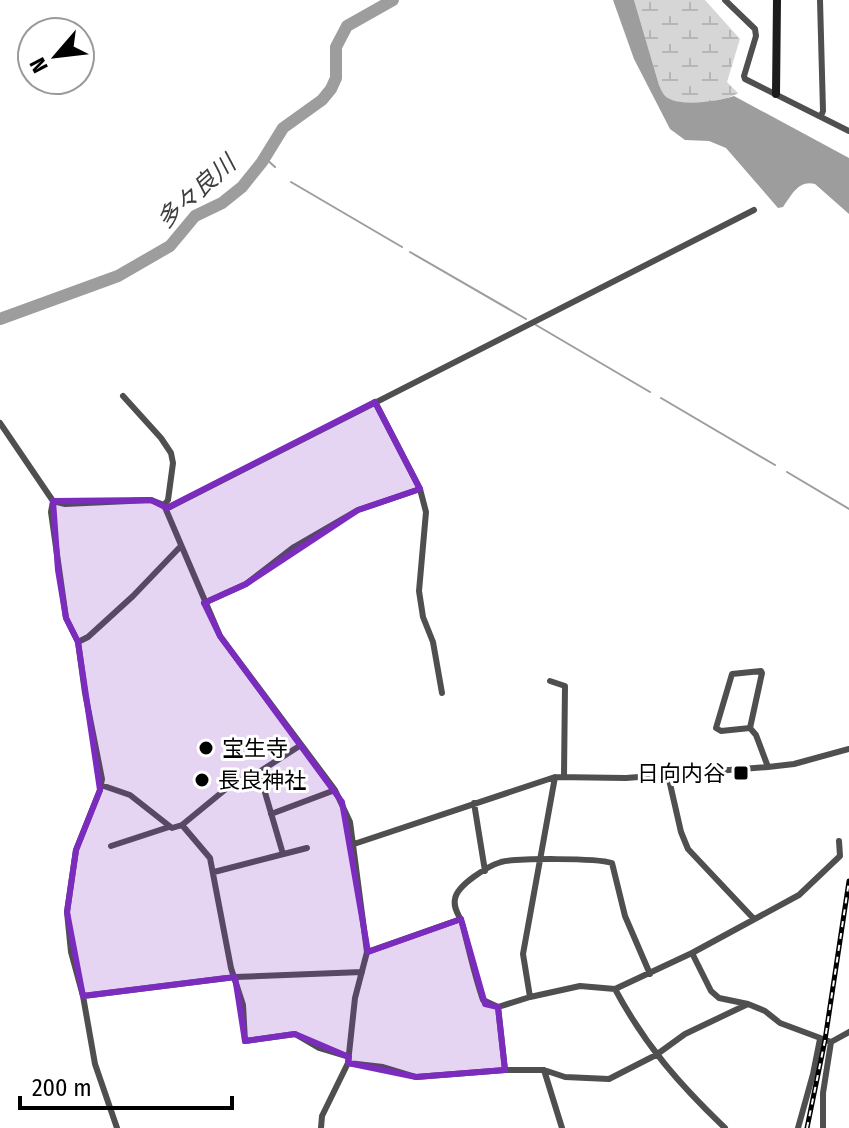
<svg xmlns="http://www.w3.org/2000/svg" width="849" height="1128" viewBox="0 0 849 1128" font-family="'Fira Sans Condensed','Noto Sans JP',sans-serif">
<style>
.wetland{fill:url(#wetland-marsh)}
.water{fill:#9d9d9d}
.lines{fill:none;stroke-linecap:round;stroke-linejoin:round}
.stream{stroke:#9d9d9d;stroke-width:2}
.river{stroke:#9d9d9d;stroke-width:12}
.street{stroke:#4f4f4f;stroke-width:6}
.secondary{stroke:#1c1c1c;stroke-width:8}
.rail-casing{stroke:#000;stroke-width:5}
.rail{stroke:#fff;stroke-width:2;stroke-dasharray:6;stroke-linecap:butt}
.marked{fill:#7b2cbf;fill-opacity:0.2;stroke:#7b2cbf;stroke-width:6;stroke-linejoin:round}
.poi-dot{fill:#000;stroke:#fff;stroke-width:3}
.labels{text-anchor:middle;stroke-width:6;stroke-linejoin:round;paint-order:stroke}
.poi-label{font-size:22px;fill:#000;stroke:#fff;text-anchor:start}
.water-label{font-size:24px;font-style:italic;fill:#3e3e3e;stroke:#fff}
</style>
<defs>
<pattern id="wetland-marsh" width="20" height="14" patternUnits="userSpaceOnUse" patternTransform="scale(2)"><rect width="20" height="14" fill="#d6d6d6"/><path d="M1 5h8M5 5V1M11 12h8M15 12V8" fill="none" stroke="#b6b6b6"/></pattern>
</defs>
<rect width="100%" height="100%" fill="#fff"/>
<path class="wetland" d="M634 0H705L740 39 727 82 738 93C725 102 678 108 665 97 662 94 661 89 659 85Z"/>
<path class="water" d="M613 0H634L659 85C661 89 662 93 665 96 678 108 719 101 734 96L849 158V214L815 184C798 180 792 195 783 207L778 208 726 148 709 141 685 140 670 129 634 59Z"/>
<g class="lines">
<path class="stream" d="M265 158 275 167
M291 182 402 247
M410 252 526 319
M536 325 650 392
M661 398 775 465
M787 472 849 509"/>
<path class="river" d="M0 319 118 276 170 246 195 216 222 203 242 187 262 162 283 128 322 100 331 89 336 78V47L347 26 393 0"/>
<path class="street" d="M725 0 755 29 756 36 744 76 745 79 849 131
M820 0 823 111 821 116
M123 396 161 438 171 453 173 463 168 500 164 505
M375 402 420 489 426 512 419 591 423 617 433 642 442 693
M0 423 53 501 65 504 151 500 164 505 220 636 335 790 350 822 367 952 355 998 348 1063 322 1116 321 1128
M53 501 51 512 66 618 78 642 85 693 102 779 100 790 76 850 67 912 71 952 83 996 95 1064 117 1128
M166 509 754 210
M204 603 246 584 294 547 358 510 420 489
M78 642 88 637 133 596 180 547
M550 681 565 686 564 776
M750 728 721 731 716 728 732 674 761 671 762 673 750 728 756 735 768 767
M259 772 283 854
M668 775 681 832 688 849 753 918
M101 785 130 795 172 828 182 825 232 784 259 772 301 745
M474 803 485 871
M271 814 335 790
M182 825 210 858 231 968 243 1005 245 1041 295 1034 319 1048 349 1057
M354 844 555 777 626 778 768 767 794 764 849 749
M111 846 169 827
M214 872 307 848
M367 952 461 919
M692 953 711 991 719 998 748 1004 765 1011 780 1023 831 1042 849 1032
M615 989C645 1045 679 1084 725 1128
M83 996 235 977 362 972
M530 997 523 954 555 777
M498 1007 483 1000C474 974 469 949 462 923 459 915 453 908 455 899 457 885 488 866 501 862 517 858 597 858 612 863L625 916 650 974
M348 1063 383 1067 416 1077 505 1070H544L565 1077 609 1079 656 1055 685 1034 748 1004
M505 1070 498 1007 530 997 580 986 615 989 692 953 799 895 840 856 839 841
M544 1070 562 1128
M798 1128 813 1074 820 1039
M823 1128V1093L831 1042"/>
<path class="secondary" d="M776 94 777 0"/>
<g class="rail-casing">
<path id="rail" d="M807 1128 825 1040 849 881"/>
</g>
<use href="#rail" class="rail"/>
</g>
<path class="marked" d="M375 402 420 489 358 510 246 584 204 603 220 636 342 802 368 952 461 919 485 1004 498 1007 505 1070 416 1077 348 1063 349 1057 295 1034 245 1041 235 977 83 996 67 912 76 850 100 790 78 642 66 618 58 570 53 501 151 500 167 508Z"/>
<g class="poi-dot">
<circle cx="206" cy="748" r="8"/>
<rect x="733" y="765" width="16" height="16" rx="4"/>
<circle cx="202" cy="780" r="8"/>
</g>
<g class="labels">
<g class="poi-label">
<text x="222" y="756">宝生寺</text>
<text x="725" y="781" text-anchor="end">日向内谷</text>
<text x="218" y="788">長良神社</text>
</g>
<g class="water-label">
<text transform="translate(196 192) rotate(-42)" y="8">多々良川</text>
</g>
</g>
<g transform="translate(56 56) rotate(242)"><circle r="38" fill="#ffffff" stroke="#999999" stroke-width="2"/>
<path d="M0-6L14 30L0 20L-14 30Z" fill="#000000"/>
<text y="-12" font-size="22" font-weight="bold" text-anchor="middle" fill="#000000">N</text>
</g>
<path d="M20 1096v12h212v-12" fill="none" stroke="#000000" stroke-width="4"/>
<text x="32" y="1096" font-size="24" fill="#000000" stroke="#ffffff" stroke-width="6" paint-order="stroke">200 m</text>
</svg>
